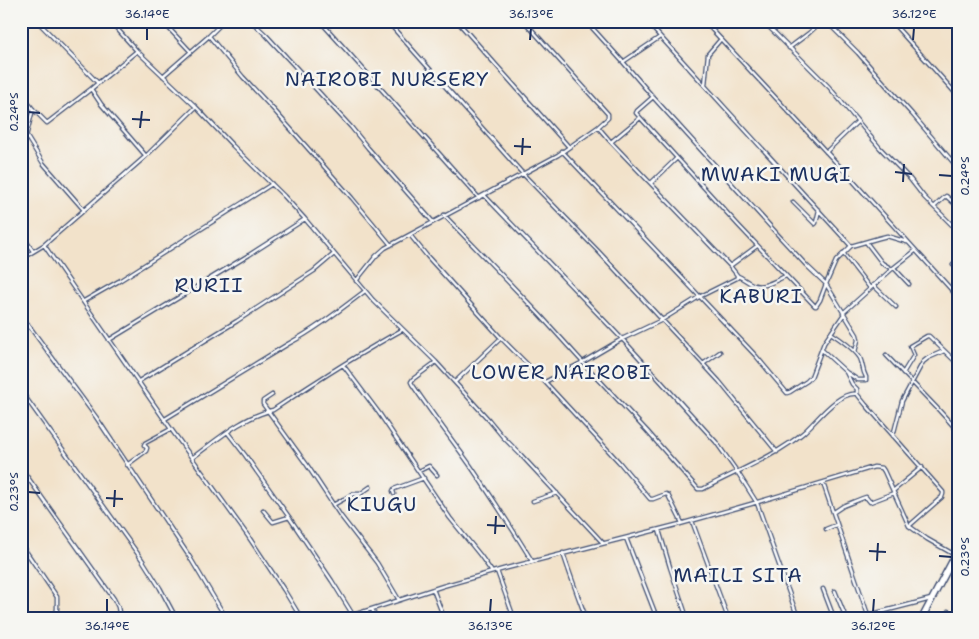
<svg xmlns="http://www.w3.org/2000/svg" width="979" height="639" viewBox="0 0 979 639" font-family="'Shantell Sans',sans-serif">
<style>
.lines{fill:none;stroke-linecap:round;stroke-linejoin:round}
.minor-casing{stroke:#3b4a6e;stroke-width:5}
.trunk-casing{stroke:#3b4a6e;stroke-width:8}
.minor{stroke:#fff;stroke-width:2.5}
.trunk{stroke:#fff;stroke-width:5}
.ticks{fill:none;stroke:#1b2f5e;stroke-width:2}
.labels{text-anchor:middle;stroke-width:5;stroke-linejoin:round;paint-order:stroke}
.quarter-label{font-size:20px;letter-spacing:1px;fill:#1b2f5e;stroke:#f6f6f2}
.neatline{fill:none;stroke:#1b2f5e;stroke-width:2}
.ticks-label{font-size:12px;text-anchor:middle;fill:#1b2f5e}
</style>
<rect width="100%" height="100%" fill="#f6f6f2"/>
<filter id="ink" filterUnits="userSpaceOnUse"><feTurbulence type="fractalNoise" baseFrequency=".02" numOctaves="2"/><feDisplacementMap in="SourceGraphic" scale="10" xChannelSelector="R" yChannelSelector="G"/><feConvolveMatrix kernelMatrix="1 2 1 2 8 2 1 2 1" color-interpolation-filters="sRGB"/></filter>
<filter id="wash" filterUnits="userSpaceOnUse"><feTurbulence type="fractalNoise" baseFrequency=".0096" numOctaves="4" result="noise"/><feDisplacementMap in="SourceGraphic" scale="20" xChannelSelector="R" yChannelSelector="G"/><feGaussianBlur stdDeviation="1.12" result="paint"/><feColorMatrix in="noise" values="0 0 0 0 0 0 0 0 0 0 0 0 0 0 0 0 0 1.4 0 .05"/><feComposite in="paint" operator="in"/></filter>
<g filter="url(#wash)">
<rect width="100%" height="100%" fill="#f2e2ca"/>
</g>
<g filter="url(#ink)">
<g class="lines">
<g class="minor-casing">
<path id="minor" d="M37 21 98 83
M162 21 191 52
M251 21 266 35 351 127 368 148 433 222
M320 21 479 198
M387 21 523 174 598 251 719 381 777 452
M457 21 569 147
M586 21 623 62 653 97 780 237 806 265 826 284 820 300 816 306H815L739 226 636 113 637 111 653 97
M646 21 851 246
M704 21 844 171 958 297
M763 21 829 87 880 148 910 179 924 197 958 231
M826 21 858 53 893 93 912 114 958 168
M891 21 958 96
M209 36 243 77 273 109 352 198 391 245
M789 48 809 33 822 21
M623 62 660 37
M163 76 209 36 224 21
M705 85 708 54 721 39
M91 89 101 104 146 156
M21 94 33 109 47 123 91 89 137 51
M196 107 233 146 284 196 305 219 373 300 436 362 489 420 503 437 521 455 603 543
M598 127 610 141 730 266
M26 136 33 109
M21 140 26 136 27 137 43 163 84 210
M611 142 640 118
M562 151 756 356 787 393 790 392 807 381 811 377 824 343 844 314
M826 152 857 122
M651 183 677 158
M484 195 625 342 716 442 738 473 757 503 798 618
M793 202 815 224 816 223 819 210
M934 207 946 196 954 203
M444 215 540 315 588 368 647 431 698 489H703C736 471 773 458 803 433 816 422 838 391 857 394L866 405 943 492V494L942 497 909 526
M21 234 33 251
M410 235 427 256 501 338 545 382 619 462 650 499H653L666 494 668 495 682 523
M866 242 882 263 892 269
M44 245 171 429 248 536 284 590 301 618
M843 253 870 288
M21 259 44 245 146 156 196 107 137 51 110 21
M953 265 958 260
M894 268 909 284
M738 276C743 278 747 282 752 284 762 290 776 280 786 276
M356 281 376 256 385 248 558 155 598 127 608 118V114L524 21
M873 285 896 307
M954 293 958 290
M84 301 119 281 272 184
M843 313 892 269 915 251
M21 315 96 417 189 556 226 618
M831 333C841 340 854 348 860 358 863 364 862 370 866 377V380H858L846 372
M109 340 249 255 305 219
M822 350 846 372 852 384 857 389V394
M855 352 858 340 857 335 826 284 836 261 851 246 879 238 887 236 907 242
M886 355 936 407 958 431
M436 362 413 379 411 382 412 384C430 411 450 437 470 465 491 496 512 528 532 561
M703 364 720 352
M343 365 379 413 450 518 480 555 492 572
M903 373 914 355 910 346 927 336H929L958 364
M139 381 237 321 314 271 334 254
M455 382 501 338
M545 382 583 362 622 339 662 320 699 297 737 278V275L730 266 757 246
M21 391 143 561 160 588 176 618
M272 395 263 401V404L307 465 340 515 377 563 399 600
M165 419 288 344C316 329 340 310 365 291
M228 433 245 455 289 517 332 581 353 615
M893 436 902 401 923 362 928 358 944 351
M192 458C217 440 242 417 273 410 315 382 358 354 402 330
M127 465 146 451 147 448 144 445 145 443 171 429
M21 468 114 599 118 607 120 618
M419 471 429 466 437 475
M823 483 868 615
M893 491 922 467
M394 494 393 491 394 489 424 478
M533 501 557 493
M333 505 353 494H360L370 487
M263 510 273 522 289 517
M834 512 843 506 863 498 866 497 870 502 894 493
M692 521 728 618
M826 529 836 525
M659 530 670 567 687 618
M626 538 657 618
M21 544 57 597V608L56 618
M563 553C570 575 578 596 586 618
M497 571 514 618
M433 589 444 618
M823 589 834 618
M835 591 846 618
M372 609 376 618
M344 618 443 586 507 568 680 524 751 504 874 467 882 468 884 471 909 526 927 539 955 555
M857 618 931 599
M945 618 948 611"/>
</g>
<g class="trunk-casing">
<path id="trunk" d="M922 618 958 550"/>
</g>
<use href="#minor" class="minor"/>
<use href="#trunk" class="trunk"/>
</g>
</g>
<path class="ticks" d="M147 40V28M530 40 531 28M913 40 914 28M28 112 40 113M132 119 150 120M140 128 142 111M514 146 531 147M522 155 523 138M895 172 912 174M939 175 952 176M903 182 904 164M28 492 40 493M106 498 123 499M114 507 115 490M487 525 505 526M495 534 496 516M869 551 886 552M939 556 952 557M877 561 878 543M107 612V599M490 612 491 599M873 612 874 599"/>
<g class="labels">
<g class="quarter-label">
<text x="387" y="86">NAIROBI NURSERY</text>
<text x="776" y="181">MWAKI MUGI</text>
<text x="209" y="292">RURII</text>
<text x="761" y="303">KABURI</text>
<text x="561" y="379">LOWER NAIROBI</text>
<text x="382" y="511">KIUGU</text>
<text x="738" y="582">MAILI SITA</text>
</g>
</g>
<rect width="979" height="639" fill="none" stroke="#f6f6f2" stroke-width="55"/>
<rect x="28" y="28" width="924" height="584" class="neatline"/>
<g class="ticks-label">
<text x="147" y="18">36.14°E</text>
<text x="531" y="18">36.13°E</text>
<text x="914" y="18">36.12°E</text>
<text transform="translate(14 112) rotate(-90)" y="4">0.24°S</text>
<text transform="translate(965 176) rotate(-90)" y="4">0.24°S</text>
<text transform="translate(14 492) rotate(-90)" y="4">0.23°S</text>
<text transform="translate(965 557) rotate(-90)" y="4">0.23°S</text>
<text x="107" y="630">36.14°E</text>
<text x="490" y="630">36.13°E</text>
<text x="873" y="630">36.12°E</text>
</g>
</svg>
